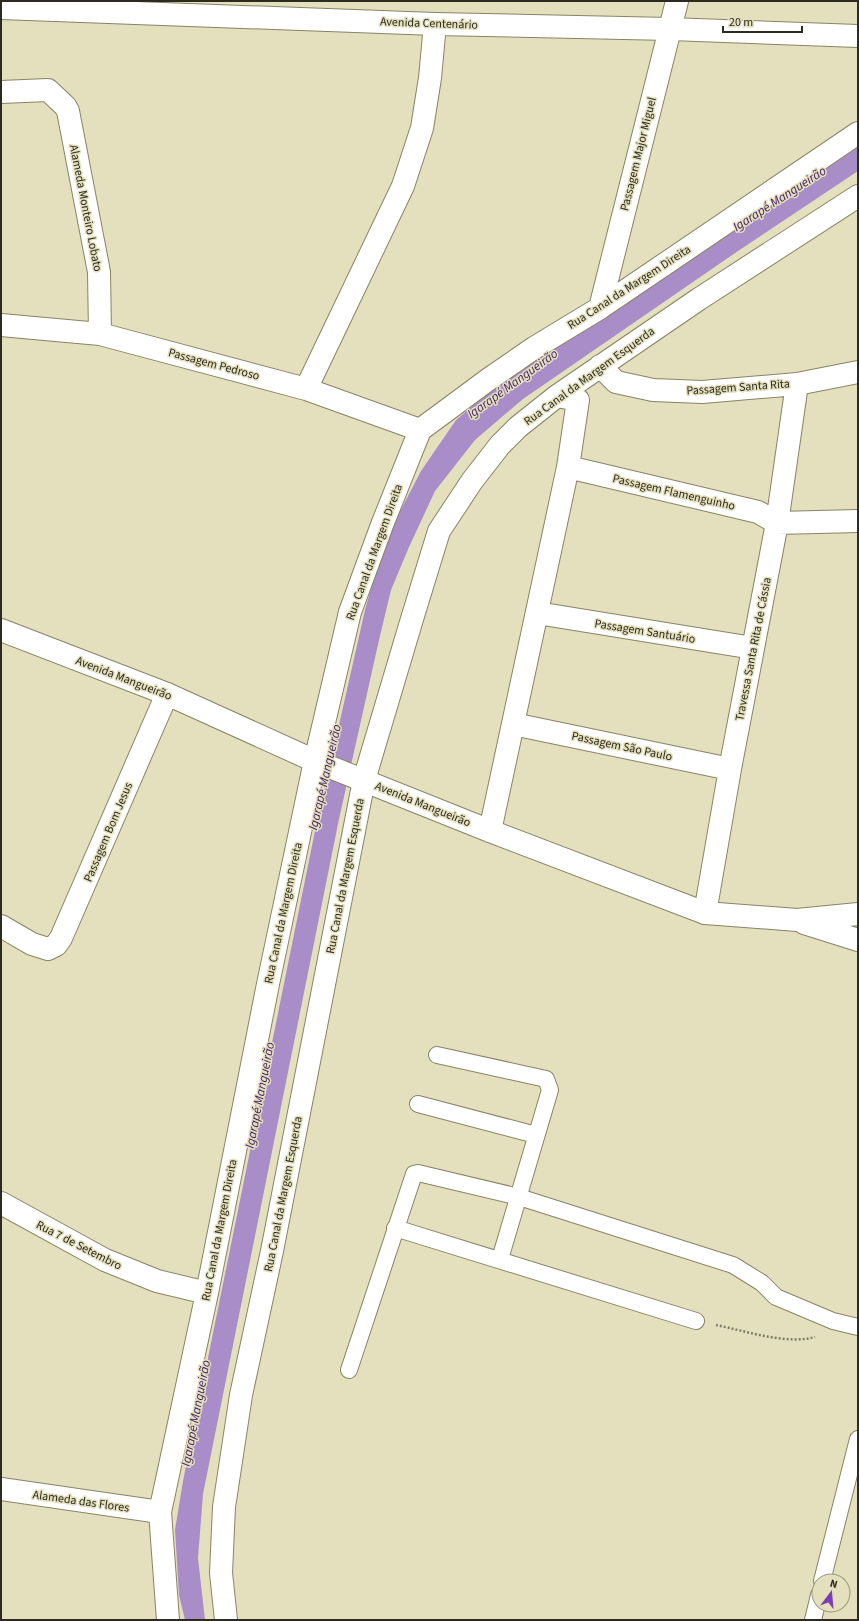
<svg xmlns="http://www.w3.org/2000/svg" width="859" height="1621" viewBox="0 0 859 1621" font-family="'Source Sans 3',sans-serif">
<style>
.water{fill:#a88dc8}
.lines{fill:none;stroke-linecap:round;stroke-linejoin:round}
.lane-casing{stroke:#878465;stroke-width:18}
.street-casing{stroke:#878465;stroke-width:24}
.secondary-casing{stroke:#878465;stroke-width:24}
.primary-casing{stroke:#878465;stroke-width:24}
.path{stroke:#817e68;stroke-width:2.5;stroke-dasharray:2 2;stroke-linecap:butt}
.lane{stroke:#fff;stroke-width:16}
.street{stroke:#fff;stroke-width:22}
.secondary{stroke:#fff;stroke-width:22}
.primary{stroke:#fff;stroke-width:22}
.labels{text-anchor:middle;stroke-width:3;stroke-linejoin:round;paint-order:stroke}
.street-label{font-size:12px;fill:#2d2b1f;stroke:#e4e0be}
.water-label{font-size:13px;font-style:italic;fill:#452067;stroke:#e4e0be}
</style>
<rect width="100%" height="100%" fill="#e4e0be"/>
<path class="water" d="M858 147V171L738 251 523 399 475 440 435 491 409 547 391 590 379 640 339 819 203 1494 198 1558 205 1620H185L179 1595 175 1530 183 1481 315 831 365 610 384 542 421 471 456 420 506 378 771 205Z"/>
<g class="lines">
<g class="lane-casing">
<path id="lane" d="M437 1055 546 1079 550 1090 500 1259
M418 1104 536 1135
M395 1228 696 1321
M349 1370 414 1174 418 1173 519 1197 733 1265 762 1283 776 1297 833 1321 858 1327
M822 1581 858 1439
M813 1620 819 1595"/>
</g>
<g class="street-casing">
<path id="street" d="M1 92 48 90 65 106 68 111 99 272 100 334
M600 308 670 29
M1 325 100 334 306 389 420 430
M600 366 616 382 653 390 702 392 797 384 858 372
M306 389 403 186 422 128 430 78 435 24
M568 467 758 512 777 523
M777 523 858 521
M537 613 753 648
M513 724 730 769
M490 831 568 467 578 400 557 396
M705 913 730 769 777 523 797 384
M1 926 32 944 48 949 56 945 61 938 167 694
M1 1203 105 1260 157 1281 207 1293
M1 1489 160 1512
M168 1620 160 1512 207 1293 268 984 315 761 350 612 382 525 420 430 489 379 534 348 600 308 858 133
M226 1620 221 1573 224 1507 241 1395 272 1251 364 780 412 619 439 531 472 481 500 445 518 427 557 396 699 299 858 196"/>
</g>
<g class="secondary-casing">
<path id="secondary" d="M670 29 677 1
M1 630 167 694 315 761 490 831 705 913 797 920 858 914
M804 923 858 940"/>
</g>
<g class="primary-casing">
<path id="primary" d="M1 8 435 24 670 29 858 36"/>
</g>
<path class="path" d="M716 1325C746 1331 786 1345 815 1337"/>
<use href="#lane" class="lane"/>
<use href="#street" class="street"/>
<use href="#secondary" class="secondary"/>
<use href="#primary" class="primary"/>
</g>
<g class="labels">
<g class="street-label">
<text transform="translate(429 23) rotate(2)" y="4">Avenida Centenário</text>
<text transform="translate(638 154) rotate(-76)" y="4">Passagem Major Miguel</text>
<text transform="translate(86 208) rotate(79)" y="4">Alameda Monteiro Lobato</text>
<text transform="translate(629 287) rotate(-33)" y="4">Rua Canal da Margem Direita</text>
<text transform="translate(214 364) rotate(15)" y="4">Passagem Pedroso</text>
<text transform="translate(589 376) rotate(-36)" y="4">Rua Canal da Margem Esquerda</text>
<text transform="translate(738 387) rotate(-4)" y="4">Passagem Santa Rita</text>
<text transform="translate(674 492) rotate(13)" y="4">Passagem Flamenguinho</text>
<text transform="translate(374 552) rotate(-70)" y="4">Rua Canal da Margem Direita</text>
<text transform="translate(645 631) rotate(9)" y="4">Passagem Santuário</text>
<text transform="translate(753 649) rotate(-79)" y="4">Travessa Santa Rita de Cássia</text>
<text transform="translate(124 678) rotate(21)" y="4">Avenida Mangueirão</text>
<text transform="translate(622 746) rotate(12)" y="4">Passagem São Paulo</text>
<text transform="translate(423 804) rotate(22)" y="4">Avenida Mangueirão</text>
<text transform="translate(108 832) rotate(-67)" y="4">Passagem Bom Jesus</text>
<text transform="translate(345 876) rotate(-79)" y="4">Rua Canal da Margem Esquerda</text>
<text transform="translate(283 913) rotate(-78)" y="4">Rua Canal da Margem Direita</text>
<text transform="translate(283 1194) rotate(-79)" y="4">Rua Canal da Margem Esquerda</text>
<text transform="translate(219 1230) rotate(-79)" y="4">Rua Canal da Margem Direita</text>
<text transform="translate(79 1245) rotate(27)" y="4">Rua 7 de Setembro</text>
<text transform="translate(81 1501) rotate(8)" y="4">Alameda das Flores</text>
</g>
<g class="water-label">
<text transform="translate(779 198) rotate(-33)" y="5">Igarapé Mangueirão</text>
<text transform="translate(512 383) rotate(-36)" y="5">Igarapé Mangueirão</text>
<text transform="translate(324 777) rotate(-77)" y="5">Igarapé Mangueirão</text>
<text transform="translate(259 1095) rotate(-79)" y="5">Igarapé Mangueirão</text>
<text transform="translate(195 1413) rotate(-79)" y="5">Igarapé Mangueirão</text>
</g>
</g>
<rect width="859" height="1621" fill="none" stroke="#2d2b1f" stroke-width="4"/>
<g transform="translate(831 1593) rotate(16)"><circle r="19" fill="#e4e0be" stroke="#9b987e"/>
<path d="M0-3L7 15L0 10L-7 15Z" fill="#7b3eb3"/>
<text y="-6" font-size="11" font-weight="bold" text-anchor="middle" fill="#2d2b1f">N</text>
</g>
<path d="M723 26v6h79v-6" fill="none" stroke="#2d2b1f" stroke-width="2"/>
<text x="729" y="26" font-size="12" fill="#2d2b1f" stroke="#e4e0be" stroke-width="3" paint-order="stroke">20 m</text>
</svg>
